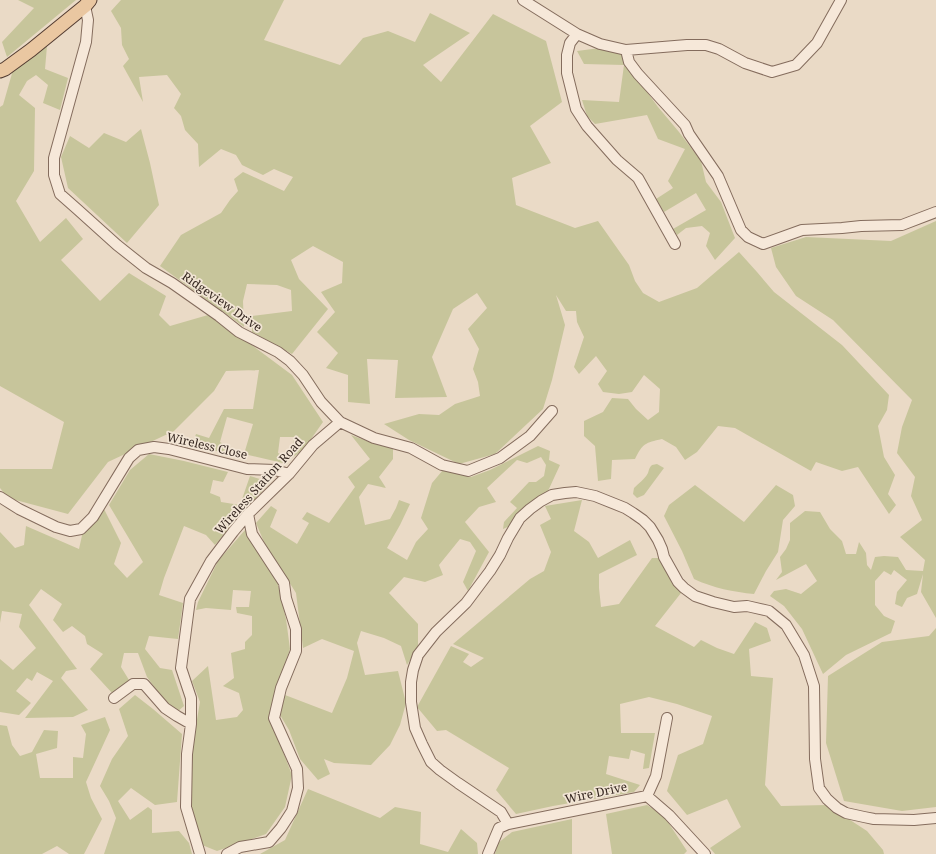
<svg xmlns="http://www.w3.org/2000/svg" width="936" height="854" viewBox="0 0 936 854" font-family="'Noto Serif',serif">
<style>
.green{fill:#c7c59b}
.lines{fill:none;stroke-linecap:round;stroke-linejoin:round}
.minor-casing{stroke:#846c5d;stroke-width:12}
.major-casing{stroke:#523b31;stroke-width:15}
.minor{stroke:#f6e8d9;stroke-width:10}
.major{stroke:#eac7a1;stroke-width:13}
.labels{text-anchor:middle;stroke-width:3.5;stroke-linejoin:round;paint-order:stroke}
.street-label{font-size:12px;fill:#352720;stroke:#f2e5d5}
</style>
<rect width="100%" height="100%" fill="#eadac6"/>
<path class="green" d="M18 0H76L7 57 2 42 34 8Z
M121 0H284L264 40 340 65 363 38 388 31 415 42 430 13 470 33 423 65 441 82 493 14 546 41 562 102 530 126 551 163 512 178 516 205 575 228 598 221 629 265 635 281 643 293 659 302 697 288 739 252 757 272 774 292 842 345 889 395 887 410 878 426 884 457 895 475 888 494 896 505 889 514 858 467 842 471 816 462 811 471 735 428 718 426 697 452 685 460 676 447 662 439C645 443 643 443 635 459L612 460 611 479 598 481 595 446 584 436V421L603 412 612 398 628 399 636 409 648 420 659 412 660 389 644 375 632 392 619 394 603 392 598 384 607 371 596 356 579 374 574 367 584 337 577 322 576 311H566L556 295 565 325 552 380 543 409 495 454 459 464 409 440 384 424 419 414 439 415 455 404 480 396 478 382 473 369 479 349 468 329 487 308 477 293 453 309 432 357 447 397 395 398 398 360 367 359 370 404 348 402V375L326 368 338 353 317 332 335 312 321 292 342 283 343 262 313 246 291 260 299 279 328 309 292 354 252 332V316L292 311 291 290 277 285 247 284 243 301 244 327 160 266 181 235 221 213 230 200 238 191 234 179 243 172 284 191 293 177 274 169 263 175 242 165 236 155 221 149 199 167 198 144 185 130 181 116 174 108 181 94 167 75 139 77 143 102 123 66 129 59 122 45 121 28 111 11Z
M47 46 45 69 68 78 60 110 43 103 48 85 36 75 27 81 19 95 35 108 34 171 16 201 40 242 66 218 83 239 61 260 100 301 129 273 166 296 159 315 170 326 208 315 249 343 292 375 323 422 304 449 292 458 294 437H280L278 453 288 457 287 464 244 454 253 424 227 417 220 442 230 448 226 453 192 446 196 434 209 438 224 409H253L259 370 226 371 214 391 174 431 108 462 68 514 8 498 0 488V469H52L64 422 0 386V107L3 105 13 70Z
M600 48 623 53 624 60 658 107 679 132 701 161 706 182 721 202 735 238 715 260 706 246 710 233 702 226 686 228 677 235 673 229 706 210 696 193 664 212 656 199 673 188 668 181 685 149 658 139 647 115 595 124 587 116 582 100 619 102 624 65 584 64 577 51Z
M141 129 150 163 159 205 127 243 68 188 61 157 70 136 89 148 104 133 126 142Z
M936 221V618L921 592 923 574 917 594 907 598 902 607 895 604 897 592 907 580 894 570 891 575 884 571 875 581V605L884 616 895 621 891 633 846 655 823 674 802 629 784 606 770 596 774 591 786 589 801 594 817 581 806 564 776 580 782 572 780 557 786 549 790 540V523L805 511 820 512 830 529 842 541 846 554H856L859 542 866 553 867 565 871 570 875 557 884 556 898 557 906 570 923 571 925 560 900 537 922 520 911 496 915 477 897 453 902 427 912 400 833 320 796 296 776 267 771 248 806 237 891 241Z
M351 435 378 445 393 448V459L379 477 386 488 368 484 359 497 365 525 390 519 396 508 399 500 410 504 400 525 387 548 407 560 416 542 428 529 421 518 432 483 443 470 471 477 490 470 538 446 550 451 549 460 560 465 548 491 510 526 503 529 504 522 517 508 510 502 529 482H536L544 476 546 465 541 457 527 463 517 460 487 488 496 502 479 507 465 522 489 552 468 591 463 582 476 551 470 542 460 539 439 565 443 575 425 582 404 577 389 593 418 624V647L407 665 401 646 384 638 361 631 357 643 365 675 398 671 406 703 400 725 390 745 371 765 334 763 324 759 330 774 318 780 300 759 289 730 280 715 285 695 332 713 347 678 354 651 322 639 303 648 296 593 264 542 256 523 271 506 277 510 270 527 297 544 309 523 302 519 307 512 329 523 355 487 348 477 370 459Z
M149 454 184 461 228 472 223 482 213 480 210 493 220 497 221 502 240 505 250 476 270 482 215 545 206 535 184 526 164 578 159 595 183 603 178 639 149 636 145 649 160 668 172 670 184 706 177 712 160 695 147 677 138 653H124L121 667 129 680 113 694 90 669 103 654 87 644 85 636 72 626 63 632 53 620 62 604 41 589 29 605 77 669 66 671 61 678 88 710 73 717 25 718 53 681 37 672 32 681 27 678 16 691 31 703 19 715 0 712V659L13 670 36 648 19 627 22 614 2 611 0 623V532L15 548 24 545 26 526 79 549 83 531 104 509 121 543 114 564 127 578 143 562 109 505 130 470Z
M657 464 664 468 644 495 637 498 633 494 634 488C638 484 645 479 648 473 649 470 649 468 652 465Z
M695 485 744 522 776 485 793 495 795 506 783 520 778 552 766 571 754 594C734 592 713 588 694 579L682 551 664 516 669 505Z
M582 500 574 531 589 542 598 558 630 540 637 555 599 574V588L601 607 619 604 652 558H659L681 593 655 626 694 647 701 640 717 648 734 654 755 622 767 628 771 641 749 649 751 676 773 678 765 785 781 806 827 805 867 831 883 850 884 854H715L710 848 741 827 727 799 687 815 667 791 678 755 703 744 712 716 677 704 649 697 620 704 621 733H655L649 768 643 769 645 754 631 750 629 759 609 756 606 774 640 785 634 792 553 806 516 814 496 790 509 768 446 730 437 731 417 707 451 646 469 654 463 662 471 667 484 658 453 644 530 579 544 571 551 552 540 525 551 519 545 506Z
M245 530 277 580 286 619 290 649 269 715 292 775 285 807 266 834 217 851 202 845 190 804 191 754 200 702 192 681 208 666 216 720 237 717 243 710 239 693 223 686 234 678 231 653 245 649V642L252 635V616L237 613 236 607H249L251 591 233 590 231 610 206 608 196 610 198 602 218 561Z
M936 628V807L902 811 844 801 826 743 828 676 882 642 929 636Z
M135 695 153 709 182 734 177 802 155 805 131 788 118 801 130 820 148 807 152 810V833L179 831 189 843 192 854H104L116 818 109 801 100 786 112 759 128 736 119 709Z
M105 717 110 730 86 782 91 798 102 819 84 854H69L57 846 42 854H0V725L7 726 12 745 20 756 32 752 44 730 58 731 57 748 36 754 40 778H73V757L83 758 86 734 81 725Z
M308 789 380 818 395 807 421 812 420 844 448 852 461 829 477 843 478 854H260L285 840Z
M647 805 664 816 687 851 684 854H612L606 814Z
M572 819V854H495L498 843 512 832Z"/>
<g class="lines">
<g class="minor-casing">
<path id="minor" d="M523 0 577 34 600 44 626 50 687 45H706L719 49 745 63 772 72 796 65 817 43 841 0
M85 6 88 20 86 42 54 158V175L60 194 77 209 117 245 146 268 172 283 219 316 239 332 278 352 290 361 303 375 321 402 340 422 374 438 411 448 442 465 468 471 500 458 530 436 552 411
M577 34 570 43 567 55V73L576 109 587 126 617 160 638 178 675 244
M626 50 629 62 638 74 685 125 689 134 718 176 741 230 748 237 763 244 802 230 842 228 861 226 902 225 936 212
M0 497 19 509 56 527 70 531 81 529 93 517 129 458 138 450 154 447 169 449 247 469 275 470 289 474
M114 698 133 684H144L165 708 177 716 191 724
M647 796 669 815 705 854
M508 824 501 812 458 783 440 770 431 762 422 744 415 728 411 702V682L413 670 418 655 436 632 466 603 490 571 500 555 508 538 520 518 530 509 541 501 552 495 565 493 576 492 595 496 625 508 633 513 643 520 650 527 658 540 662 549 664 557 678 582 684 588 695 596 713 602 734 607 747 606 769 611 786 625 804 655 814 686 815 759 819 788 827 799 837 808 846 813 864 817 874 819 914 820 936 818
M200 854 186 807 187 754 191 724V698L181 668 190 599 211 561 233 532 248 514 289 474 313 445 340 422
M227 854 240 847 269 842 281 828 292 811 298 788 297 769 274 718 281 688 296 651V629L286 598 284 583 252 534 248 514
M488 854 499 828 508 824 647 796 656 776 667 718"/>
</g>
<g class="major-casing">
<path id="major" d="M0 71 5 69 31 50 85 6 90 0"/>
</g>
<use href="#minor" class="minor"/>
<use href="#major" class="major"/>
</g>
<g class="labels">
<g class="street-label">
<text transform="translate(222 302) rotate(35)" y="4">Ridgeview Drive</text>
<text transform="translate(207 446) rotate(13)" y="4">Wireless Close</text>
<text transform="translate(259 486) rotate(-48)" y="4">Wireless Station Road</text>
<text transform="translate(596 793) rotate(-12)" y="4">Wire Drive</text>
</g>
</g>
</svg>
